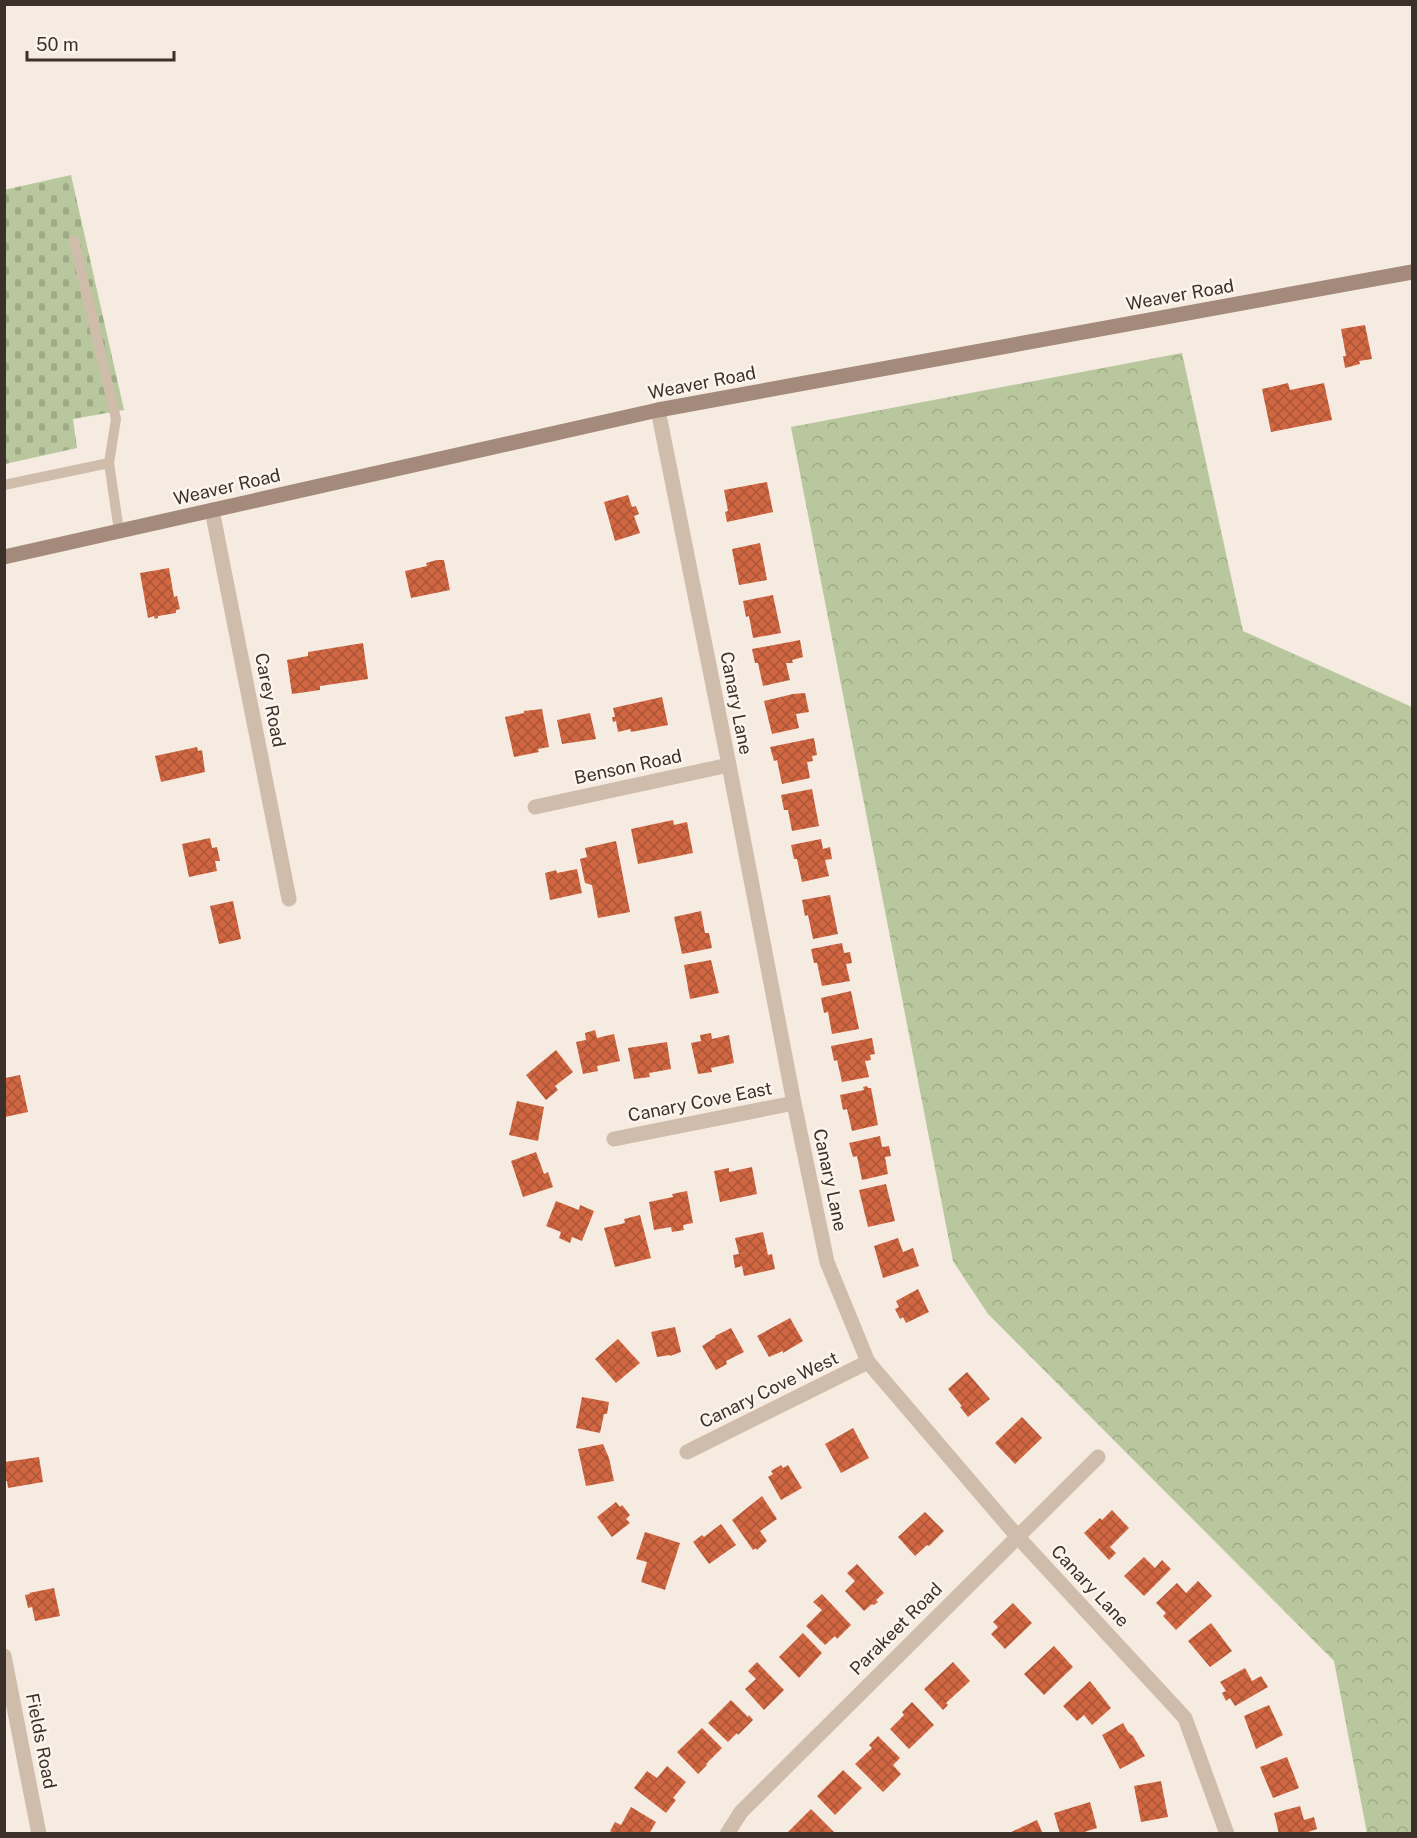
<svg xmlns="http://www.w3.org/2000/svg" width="1417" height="1838" viewBox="0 0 1417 1838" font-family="'Public Sans',sans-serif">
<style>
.forest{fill:url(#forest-crowns)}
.cemetery{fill:url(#cemetery-stones)}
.building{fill:url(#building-cross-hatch)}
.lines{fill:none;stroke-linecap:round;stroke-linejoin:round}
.service{stroke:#cfbcaa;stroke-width:10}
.minor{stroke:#cfbcaa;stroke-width:15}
.tertiary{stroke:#cfbcaa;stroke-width:15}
.secondary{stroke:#a48a7a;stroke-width:15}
.labels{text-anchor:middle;stroke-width:5;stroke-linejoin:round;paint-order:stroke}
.street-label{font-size:18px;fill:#3c302a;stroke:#fcf5ed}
</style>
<defs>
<pattern id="forest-crowns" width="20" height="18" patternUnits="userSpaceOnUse" patternTransform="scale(1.5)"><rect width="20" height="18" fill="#b8c79d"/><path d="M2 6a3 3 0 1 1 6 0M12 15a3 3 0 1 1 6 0" fill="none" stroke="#9fab87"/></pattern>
<pattern id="cemetery-stones" width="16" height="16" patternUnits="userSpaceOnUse" patternTransform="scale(1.5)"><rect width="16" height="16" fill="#b8c79d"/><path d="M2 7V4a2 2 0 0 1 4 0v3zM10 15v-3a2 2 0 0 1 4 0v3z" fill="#9fab87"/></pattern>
<pattern id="building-cross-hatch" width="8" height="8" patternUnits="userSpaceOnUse" patternTransform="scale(1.5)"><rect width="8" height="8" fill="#d16742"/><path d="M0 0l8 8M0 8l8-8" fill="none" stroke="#ab5537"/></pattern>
</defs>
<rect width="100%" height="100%" fill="#f5ebe0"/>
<path class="forest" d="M1182 353 1243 631 1412 707V1833H1367L1334 1661 988 1314 953 1261 791 427Z"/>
<path class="cemetery" d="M71 175 124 410 73 419 77 448 5 464 4 190Z"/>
<path class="building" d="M1365 325 1372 359 1359 361 1360 364 1345 368 1343 356H1346L1341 329Z
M1288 383 1290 390 1324 383 1332 420 1271 432 1262 389Z
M767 482 773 512 727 522 725 512 728 511 724 490Z
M628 495 632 507 636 506 639 514 634 516 640 533 615 541 604 502Z
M760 543 767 580 739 585 732 549Z
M437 560H444L450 590 411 598 405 571 427 566 426 563Z
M169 568 174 597 177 596 180 609 176 610V613L158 616V618L155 619 154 616 148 618 140 573Z
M773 595 781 633 753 638 749 616 746 617 743 601Z
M800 640 803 657 792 660 793 663H786L790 680 763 686 758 663H755L752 649Z
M363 643 368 679 320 686V690L292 694 287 660 308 656V652Z
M805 693 809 712 796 714 799 728 772 734 764 701 793 694Z
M662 697 668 725 631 732 630 729 618 732 616 721 613 722 612 717H615L613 708Z
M542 709 549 747 538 749 539 752 514 757 505 717 524 713V711Z
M590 713 596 739 562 744 557 720Z
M814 738 817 755 812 756 813 761 807 762 810 778 782 784 777 760 774 761 770 747Z
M197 747 198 751 202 750 205 772 161 782 155 756Z
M812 789 819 826 792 831 788 810H784L781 795Z
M673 820 674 825 687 822 693 853 638 864 631 829Z
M210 838 212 848 217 847 220 861H215L217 871 189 877 182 844Z
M821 839 823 849 830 847 832 859 825 860 829 876 802 882 797 859H794L791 845Z
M616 841 630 912 598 918 592 885 585 883 580 859 587 857 585 848Z
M577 869 582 893 550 900 545 873 556 870 557 873Z
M830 895 838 934 813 939 808 915 805 916 802 900Z
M233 901 241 939 219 944 210 906Z
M701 911 705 933H709L712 948 682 954 674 917Z
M842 943 844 953 850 952 852 963 846 964 850 981 822 986 817 963H814L811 949Z
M711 960 719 993 690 999 684 965Z
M851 991 859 1029 832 1034 828 1012 824 1013 821 998Z
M595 1030 597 1038 614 1034 620 1061 597 1066 598 1071 583 1074 576 1042 586 1040 585 1033Z
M711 1033 712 1039 729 1035 734 1063 711 1068 712 1072 698 1074 691 1043 701 1041 700 1035Z
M872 1038 875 1054 870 1055 871 1060 865 1061 869 1077 842 1082 837 1060 834 1061 831 1046Z
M667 1042 671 1069 649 1073 650 1077 634 1079 628 1048Z
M556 1050 573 1072 555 1086 558 1090 546 1100 526 1075Z
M20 1075 28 1112 5 1117V1078Z
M867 1086 868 1088H871L878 1125 852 1131 847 1109 843 1110 840 1095 864 1090 863 1087Z
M517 1101 544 1107 538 1141 509 1135Z
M880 1136 882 1147 889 1146 891 1156 885 1157 888 1174 862 1180 857 1156 853 1157 849 1143Z
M536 1152 544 1174 548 1172 553 1187 523 1197 511 1161Z
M752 1167 757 1194 720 1202 714 1171 729 1168V1172Z
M886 1184 895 1221 868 1227 859 1190Z
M687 1191 693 1223 683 1225 684 1230 672 1232 671 1227 654 1230 649 1202 673 1197 672 1194Z
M556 1201 579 1210 580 1205 594 1211 582 1241 572 1237 570 1243 559 1238 561 1232 546 1226Z
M640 1215 651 1258 615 1267 604 1228 625 1223 624 1219Z
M763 1232 768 1255 772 1254 775 1269 744 1276 742 1266 735 1268 733 1255 739 1254 735 1238Z
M898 1238 903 1252 913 1248 919 1266 883 1278 874 1246Z
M918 1289 929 1312 906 1323 903 1317 900 1319 895 1309 899 1307 896 1301Z
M790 1318 803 1341 783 1353V1351L769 1357 757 1336Z
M675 1327 681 1352 670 1356V1355L657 1357 651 1332Z
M731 1328 744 1352 726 1361 727 1364 716 1370 702 1346 716 1337 715 1336Z
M618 1339 640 1363 616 1383 595 1359Z
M967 1372 990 1399 968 1417 960 1407 962 1406 948 1389Z
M582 1397 609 1402 607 1414H604L600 1433 576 1428Z
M1022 1417 1042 1438 1015 1464 995 1443Z
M853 1428 869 1458 841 1473 825 1444Z
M603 1444 609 1458 614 1481 586 1486 578 1449Z
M39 1457 43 1482 8 1488 7 1481H4L5 1462Z
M781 1465 783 1468 788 1465 802 1488 781 1500 768 1477 773 1474 771 1471Z
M762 1496 777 1519 760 1531 767 1541 757 1550 756 1548 753 1550 732 1520Z
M616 1502 620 1507 622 1505 630 1515 626 1519 630 1523 612 1537 597 1517Z
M1112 1510 1129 1528 1110 1547 1116 1553 1109 1560 1084 1533 1100 1518 1102 1520Z
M925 1512 944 1531 929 1546 927 1545 915 1556 898 1537Z
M721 1524 736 1545 709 1564 693 1542 702 1535 704 1537Z
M645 1532 680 1543 665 1590 641 1582 647 1562 636 1559Z
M1144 1557 1155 1568 1162 1560 1171 1569 1144 1596 1124 1576Z
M857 1564 884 1593 876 1600 878 1602 874 1605 872 1604 864 1611 845 1591 855 1581 847 1573Z
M1198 1581 1212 1596 1176 1630 1163 1616 1166 1613 1156 1603 1177 1583 1186 1593Z
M54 1588 60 1616 35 1621 32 1607 28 1608 25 1595 30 1594 29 1593Z
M822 1594 851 1625 837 1639 835 1636 825 1645 806 1626 822 1610 813 1602Z
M1013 1603 1032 1623 1005 1649 991 1634 998 1627 993 1622Z
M1211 1623 1232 1651 1210 1667 1188 1641Z
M803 1633 822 1653 799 1678 779 1657Z
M1054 1646 1073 1667 1044 1695 1024 1674Z
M757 1662 784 1690 764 1710 745 1689 756 1679 748 1671Z
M953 1662 970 1681 946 1703 948 1705 943 1710 924 1689Z
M1245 1668 1252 1681 1261 1676 1268 1687 1235 1706 1230 1698 1226 1701 1222 1693 1226 1691 1220 1682Z
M1090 1681 1111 1708 1092 1725 1084 1715 1077 1721 1063 1706Z
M731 1700 748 1717 749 1715 753 1720 738 1735 737 1733 728 1742 708 1723Z
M912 1702 934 1725 909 1749 890 1729 904 1715 902 1712Z
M1269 1705 1283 1735 1256 1749 1244 1716Z
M1123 1723 1128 1732 1133 1736 1145 1756 1120 1769 1102 1735Z
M702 1728 722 1748 706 1764 707 1765 698 1774 677 1752Z
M878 1736 900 1758 893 1765 901 1774 883 1792 855 1764 872 1748 869 1745Z
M1287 1757 1299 1788 1273 1798 1260 1767Z
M667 1766 686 1782 673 1798 676 1800 666 1813 634 1788 647 1771 657 1778Z
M843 1770 862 1788 835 1815 817 1796Z
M1161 1781 1168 1817 1141 1822 1134 1786Z
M1090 1802 1097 1828 1078 1834H1060L1054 1813Z
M1300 1806 1304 1820 1314 1817 1317 1829 1302 1834H1279L1274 1813Z
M631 1807 656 1822 649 1834H615L610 1831 615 1822 621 1825Z
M811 1809 836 1834H786Z
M1037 1820 1043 1834H1007Z"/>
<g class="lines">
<path class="service" d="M74 241 116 419 109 463
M4 485 109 463 119 531"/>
<path class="minor" d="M658 410 729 765 794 1103 827 1262 868 1362 1017 1536 1185 1718 1227 1834
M212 510 289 899
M535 807 729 765
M614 1139 794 1103
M687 1452 868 1362
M727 1834 741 1812 1098 1457"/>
<path class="tertiary" d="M4 1656 39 1834"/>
<path class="secondary" d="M4 557 658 410 1412 272"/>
</g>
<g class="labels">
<g class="street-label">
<text transform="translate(1180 295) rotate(-10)" y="6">Weaver Road</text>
<text transform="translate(702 383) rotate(-11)" y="6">Weaver Road</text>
<text transform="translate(227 487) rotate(-13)" y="6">Weaver Road</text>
<text transform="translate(270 700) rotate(79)" y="6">Carey Road</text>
<text transform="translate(736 703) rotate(79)" y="6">Canary Lane</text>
<text transform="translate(628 767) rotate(-12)" y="6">Benson Road</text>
<text transform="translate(700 1102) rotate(-11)" y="6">Canary Cove East</text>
<text transform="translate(830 1180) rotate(78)" y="6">Canary Lane</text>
<text transform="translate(769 1390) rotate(-26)" y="6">Canary Cove West</text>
<text transform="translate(1090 1586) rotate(47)" y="6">Canary Lane</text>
<text transform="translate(896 1629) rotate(-45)" y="6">Parakeet Road</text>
<text transform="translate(41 1741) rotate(79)" y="6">Fields Road</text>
</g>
</g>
<rect width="1417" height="1838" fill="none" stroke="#3c302a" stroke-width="12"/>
<path d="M27 51v9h147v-9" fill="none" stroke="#3c302a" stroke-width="3"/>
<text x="36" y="51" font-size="18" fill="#3c302a" stroke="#fcf5ed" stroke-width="4.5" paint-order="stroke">50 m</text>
</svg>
